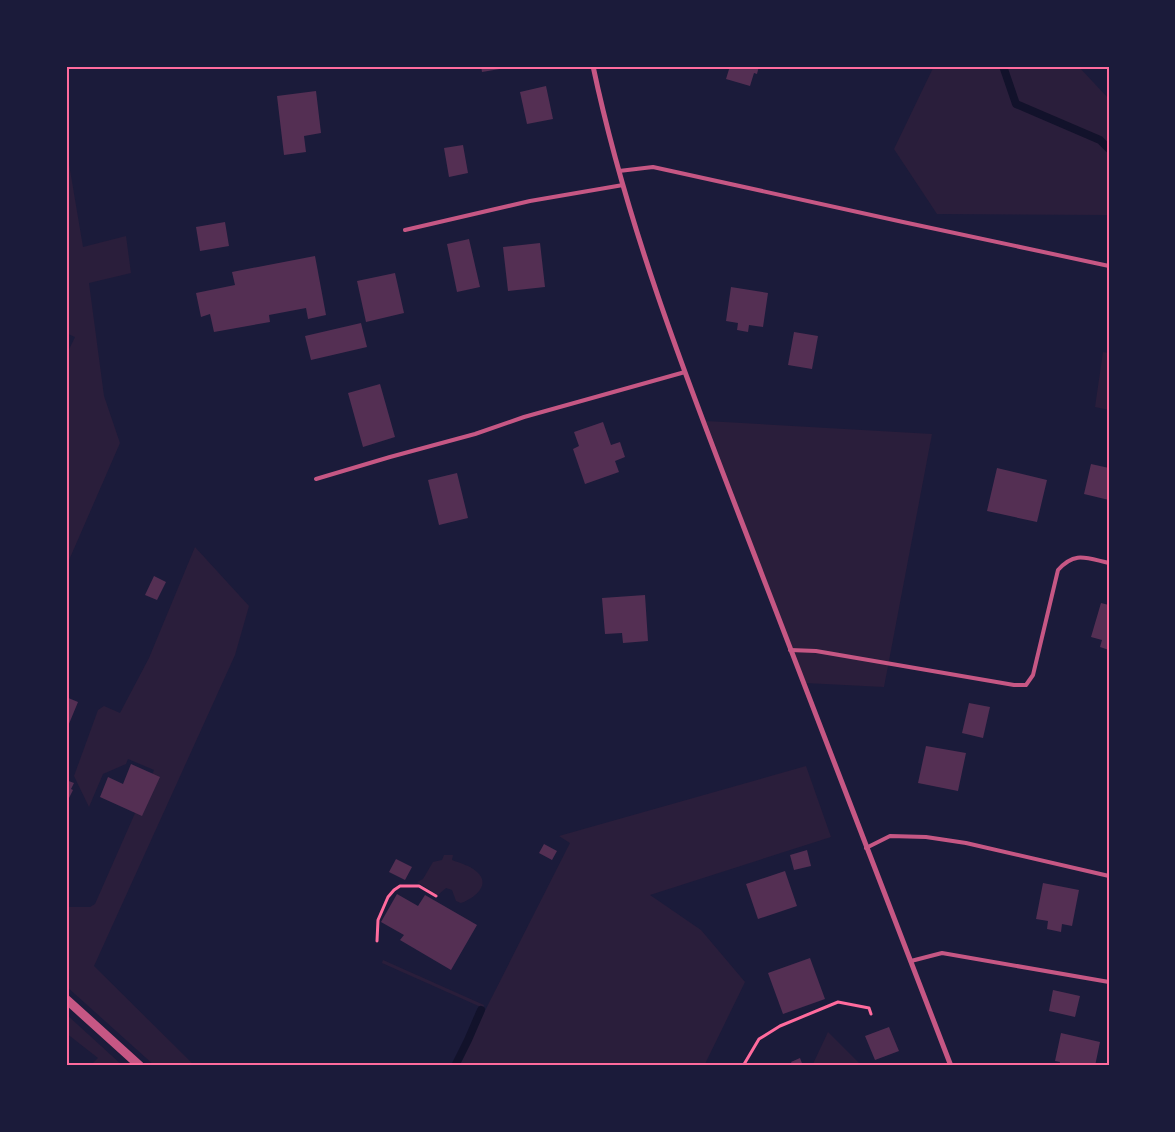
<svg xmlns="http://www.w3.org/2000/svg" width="1175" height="1132" viewBox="0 0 1175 1132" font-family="Ubuntu,sans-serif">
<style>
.green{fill:#2a1e3b}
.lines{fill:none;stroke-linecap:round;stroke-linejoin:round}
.stream{stroke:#12122b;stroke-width:8}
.building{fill:#542f53}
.path{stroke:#ff6b9d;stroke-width:3}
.service{stroke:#c65784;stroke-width:4}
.minor{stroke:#c65784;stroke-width:5}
.tertiary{stroke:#c65784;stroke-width:9}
.neatline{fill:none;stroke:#ff6b9d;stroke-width:2}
</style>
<rect width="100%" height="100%" fill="#1b1b3a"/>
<path class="green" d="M934 66H1078L1109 99V215L937 214 894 149Z
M67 152 83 247 126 236 131 273 89 283 104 396 120 443 66 567V356L75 337 66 333Z
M1103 352 1109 353V410L1095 407Z
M706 421 932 434 884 687 805 683Z
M195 547 249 606 235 655 94 966 195 1066H155L66 986V913L69 907H90L95 904 154 770 128 759 126 764 103 774 89 807 74 776 98 710 104 706 120 713 149 658Z
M806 766 831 837 650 895 701 930 745 982 704 1066H457L570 843 559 836Z
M444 855H453L452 860C460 863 471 866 477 872 492 885 473 899 461 903L456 901 452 890 446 888 438 895 417 882 423 879 433 862 442 860Z
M383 960 484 1005 483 1008 382 963Z
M66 1014 123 1066H90L98 1058 66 1033Z
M828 1032 862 1066H812Z"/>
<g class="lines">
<path class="stream" d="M1003 66 1016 104 1100 140 1109 149
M455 1066 468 1040 481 1010"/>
</g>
<path class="building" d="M481 66H512V67L482 72Z
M730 66H759L757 74 754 73 750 86 726 79Z
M546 86 553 119 527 124 520 92Z
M316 91 321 133 304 136 306 152 284 155 277 96Z
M463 145 468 173 449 177 444 148Z
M225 222 229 246 200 251 196 227Z
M469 239 480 287 457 292 447 244Z
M540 243 545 287 508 291 503 247Z
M315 256 326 315 308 319 306 308 269 315 270 322 214 332 210 314 201 317 196 293 235 285 232 272Z
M395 273 404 313 366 322 357 281Z
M731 287 768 293 763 327 749 325 748 332 737 330 738 323 726 321Z
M361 323 367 347 311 360 305 336Z
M794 332 818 336 812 369 788 365Z
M380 384 395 437 363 447 348 393Z
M603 422 611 445 620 442 625 457 615 461 619 472 585 484 573 449 579 446 574 432Z
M1091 464 1109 468V500L1084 494Z
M997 468 1047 480 1037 522 987 511Z
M457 473 468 518 439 525 428 480Z
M154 576 166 582 157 600 145 595Z
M645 595 648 641 623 643 622 633 605 634 602 598Z
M1101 603 1109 605V650L1100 647 1102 640 1091 637Z
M66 697 78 702 66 731Z
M969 703 990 707 983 738 962 733Z
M926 746 966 753 958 791 918 783Z
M131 764 160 777 142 816 100 797 108 777 123 784Z
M66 780 74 783 71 789 73 790 66 804Z
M544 844 557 851 552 860 539 853Z
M807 850 811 866 794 870 790 855Z
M396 859 412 867 405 880 389 872Z
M785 871 797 906 758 919 746 884Z
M1043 883 1079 890 1072 926 1062 924 1061 932 1047 929 1048 921 1036 919Z
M397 894 418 906 425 895 477 925 451 970 400 940 404 935 381 922Z
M810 958 825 999 783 1014 768 973Z
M1053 990 1080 996 1075 1017 1049 1011Z
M889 1027 899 1051 875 1060 865 1036Z
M1061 1033 1100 1042 1095 1066H1059L1060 1062 1055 1061Z
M800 1058 803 1066H793L791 1062Z"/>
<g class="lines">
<path class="path" d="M377 941 378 920 388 897 394 890 400 886H419L436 896
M743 1066 759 1039 780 1026 838 1002 869 1008 871 1014"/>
<path class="service" d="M619 171 653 167 903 222 1109 266
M405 230 530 201 623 185
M316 479 390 457 475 434 524 417 685 372
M790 650 816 651 1014 685H1026L1033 675 1058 570C1075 551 1086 558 1109 563
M866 848 890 836 926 837 966 843 1109 876
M911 961 942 953 1109 982"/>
<path class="minor" d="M593 66C627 227 687 380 746 533 814 711 883 888 951 1066"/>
<path class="tertiary" d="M66 999 140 1066"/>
</g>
<rect width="1175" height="1132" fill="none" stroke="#1b1b3a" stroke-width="135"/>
<rect x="68" y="68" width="1040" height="996" class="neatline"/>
</svg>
